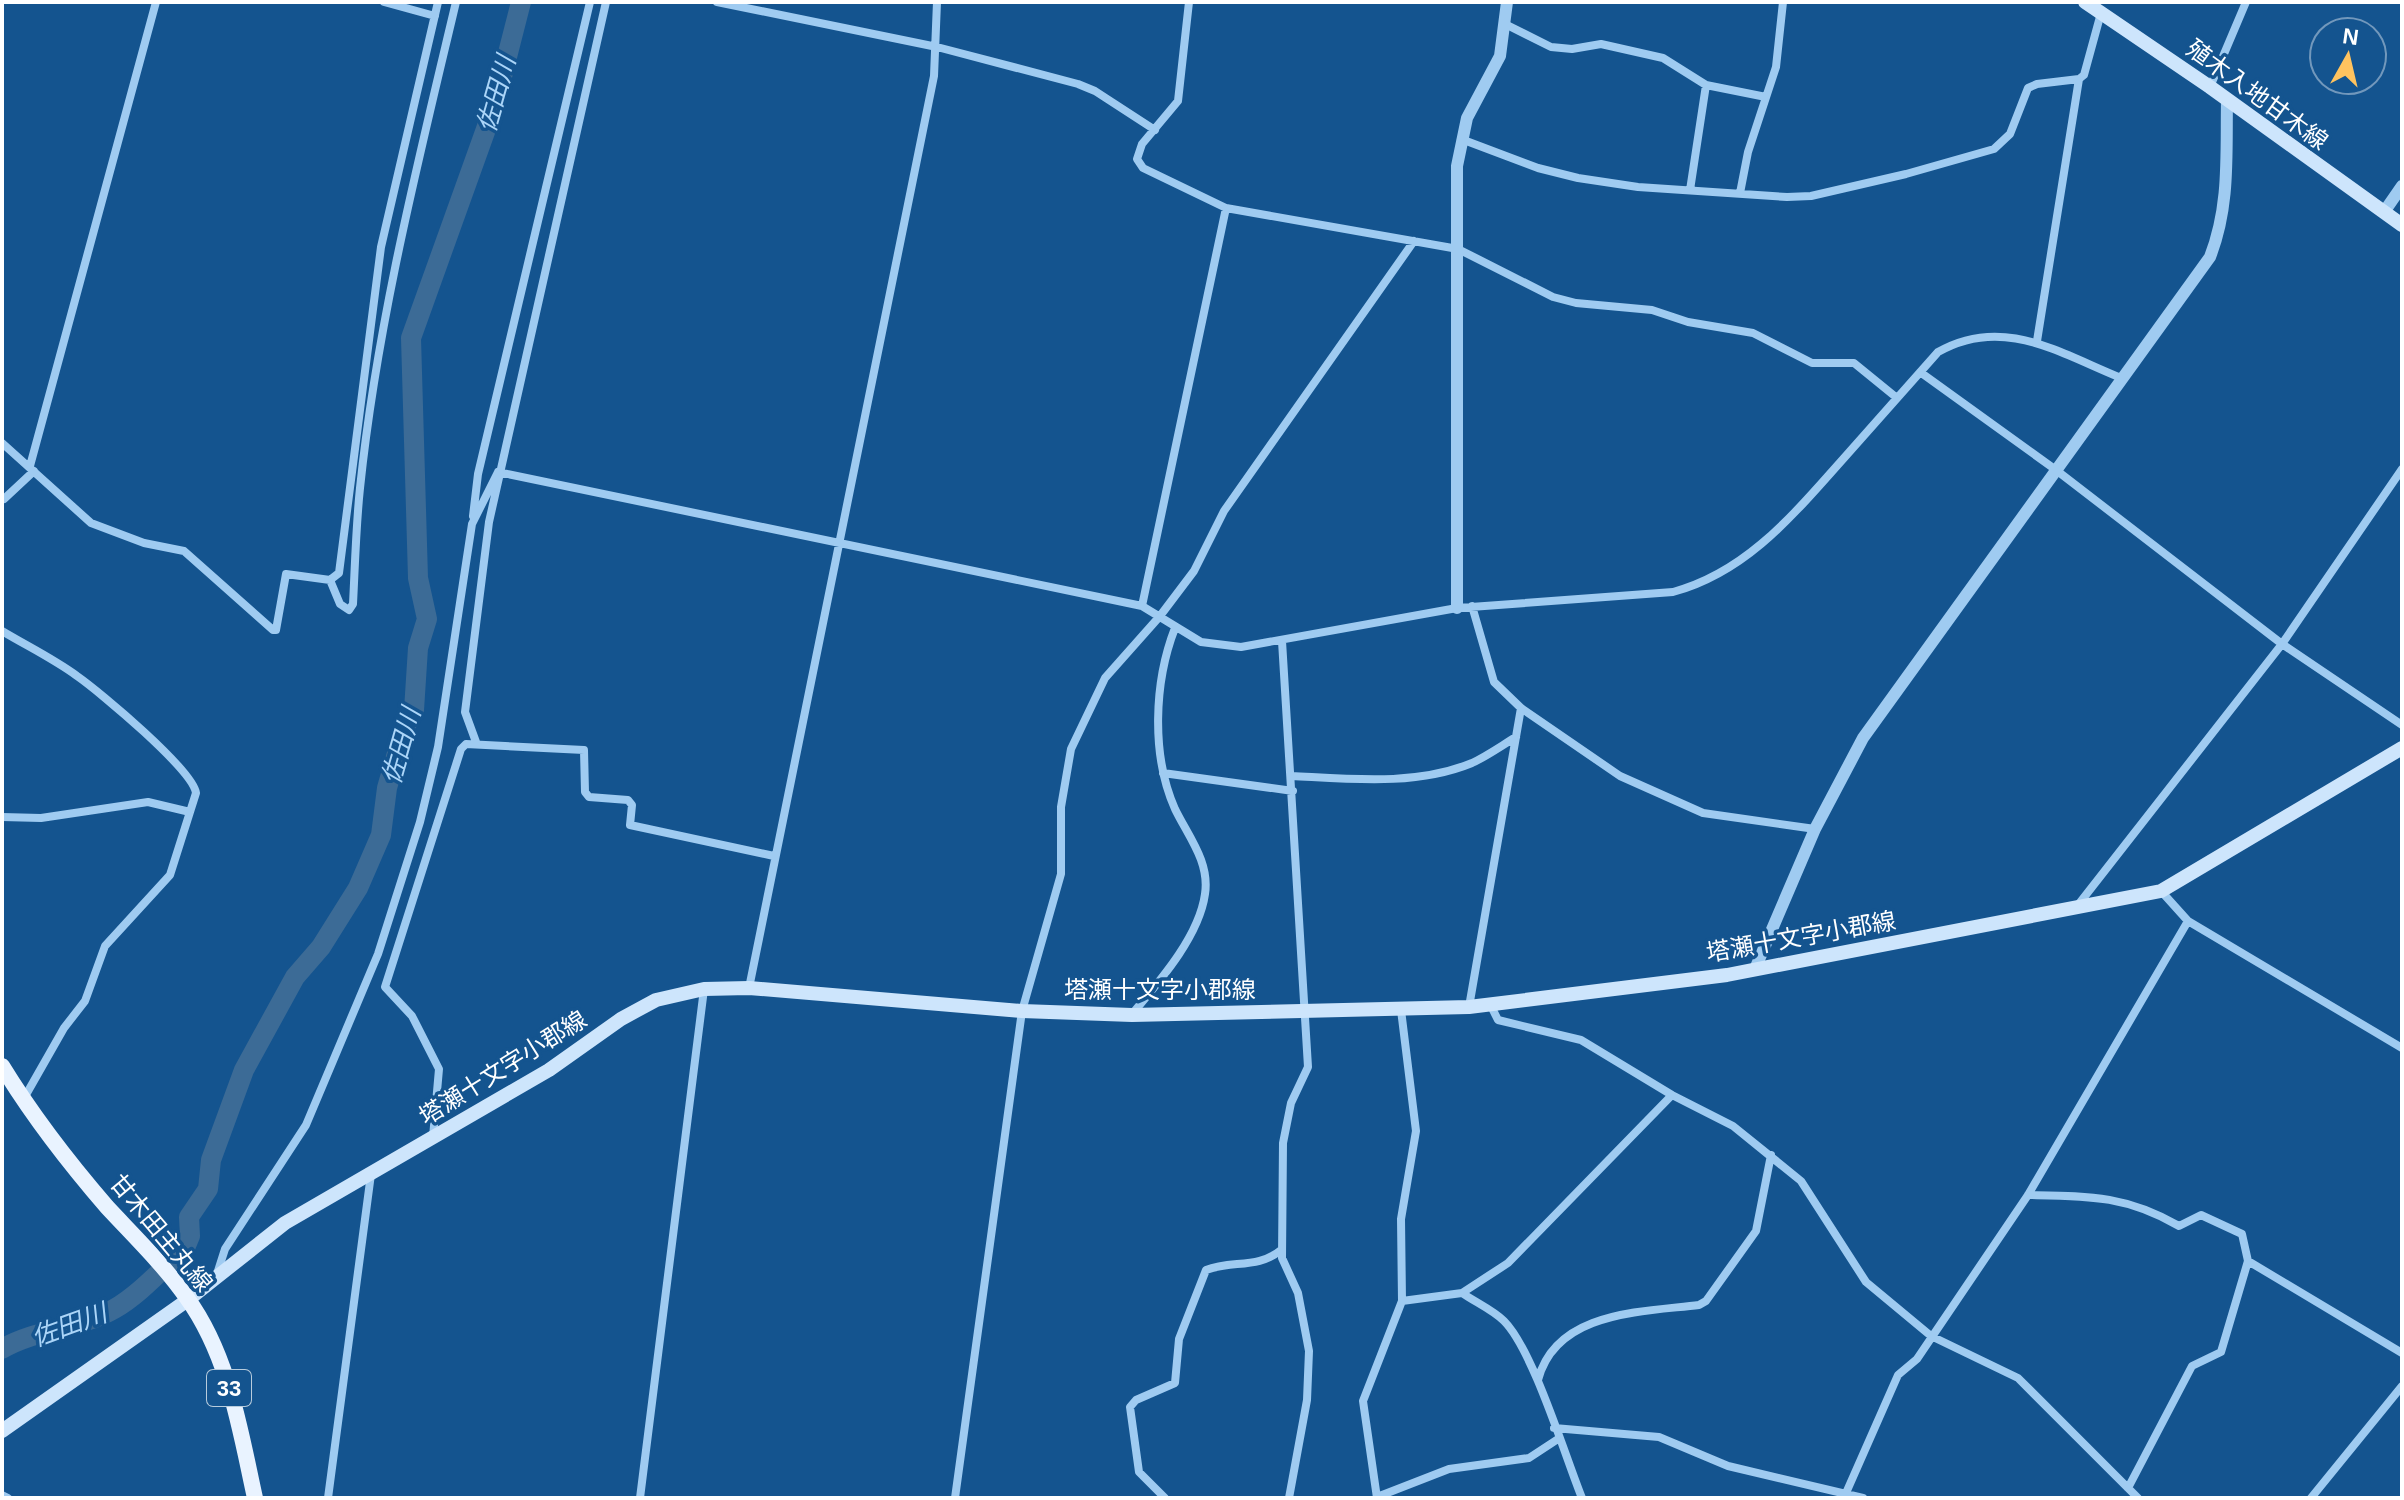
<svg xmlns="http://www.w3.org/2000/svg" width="2404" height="1500" viewBox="0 0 2404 1500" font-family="Arial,'Noto Sans JP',sans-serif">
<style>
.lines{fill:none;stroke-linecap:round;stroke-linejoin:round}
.river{stroke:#3c6b96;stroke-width:20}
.minor{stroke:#9fcbf1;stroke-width:8}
.tertiary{stroke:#9fcbf1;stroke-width:12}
.secondary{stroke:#cde5fc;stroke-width:14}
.primary{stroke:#e9f3ff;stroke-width:16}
.labels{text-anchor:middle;stroke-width:7;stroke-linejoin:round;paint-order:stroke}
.shield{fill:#14548f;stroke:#b8ccdd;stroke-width:2}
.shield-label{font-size:22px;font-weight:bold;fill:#fff}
.street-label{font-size:24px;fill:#fff;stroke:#14548f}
.water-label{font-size:26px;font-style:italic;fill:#abd5f8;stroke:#14548f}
</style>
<rect width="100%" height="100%" fill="#14548f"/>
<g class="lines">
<path class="river" d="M2 1349C36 1329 79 1329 114 1309 139 1295 163 1268 185 1248L190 1236 189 1217 208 1189 211 1160 244 1070 295 977 321 947 358 888 381 835 387 788 404 729 414 710 418 648 427 619 418 578 411 338 495 104 521 2"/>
<path class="minor" d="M384 2 435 16
M717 2 937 47 1078 84 1095 91 1155 130
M1189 2 1178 101 1142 144 1137 159 1143 168 1226 208 1458 249 1553 297 1576 303 1652 310 1688 322 1753 333 1812 363H1854L1897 398
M1505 24 1551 47 1572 49 1601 44 1663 58 1706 85 1766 97
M2210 87 2246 2
M1461 139 1538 168 1578 178 1638 187 1787 197 1811 196 1906 174 1994 149 2010 134 2028 88 2037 84 2079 79
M1690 190 1706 85
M1740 193 1748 152 1776 67 1783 2
M2037 341 2079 79 2084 75 2101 13
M1920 372 2056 470 2282 644 2402 725
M2 443 91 523 144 543 184 551 273 630H276L286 574 330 580 339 573 381 247 438 2
M30 466 156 2
M498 472 1142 606 1201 642 1241 647 1457 608 1673 592C1747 572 1794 514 1844 458 1875 423 1906 388 1938 352 2003 315 2059 353 2121 378
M4 499 34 471
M473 516 478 474 590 2
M330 580 340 604 349 610 353 604C355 565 356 526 360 488 377 324 418 162 456 2
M1142 606 1226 208
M1472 606 1494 682 1521 708 1620 776 1703 813 1815 829
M2 631C27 646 54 659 77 676 100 692 193 770 196 793L170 875 105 946 85 1001 64 1028 23 1100
M1282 641 1308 1067 1291 1103 1283 1143 1282 1258 1298 1293 1309 1351 1307 1400 1289 1498
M476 742 465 712 489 522 606 2
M1163 773 1293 791
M1292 776C1351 779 1416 786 1472 763 1487 756 1501 746 1516 737
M2 817 41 818 148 802 190 812
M2161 891 2188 921 2402 1048
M2078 905 2282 644 2402 469
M749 988 934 76 937 2
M1490 1004 1498 1020 1581 1040 1672 1095 1733 1126 1801 1181 1866 1282 1931 1336 2018 1378 2138 1498
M1469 1007 1521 708
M1132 1014C1159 982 1199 937 1205 894 1210 862 1188 836 1175 809 1151 755 1154 682 1175 628
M433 1137 439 1069 412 1016 385 987 461 749 466 744 584 750 585 792 589 797 628 800 632 805 630 825 774 856
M2028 1195C2087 1196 2126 1195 2179 1226L2201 1215 2242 1234 2248 1261 2221 1352 2192 1366 2128 1488
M2248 1261 2402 1353
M217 1274 225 1249 306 1125 378 954 420 822 438 747 472 524 498 472
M1462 1293C1475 1302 1493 1310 1504 1321 1533 1350 1565 1456 1582 1498
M1402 1301 1462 1293 1508 1263 1672 1095
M1538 1380C1556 1311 1642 1312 1699 1305L1706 1301 1756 1231 1771 1155
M1554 1428 1659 1437 1728 1466 1863 1498
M1846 1493 1898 1375 1917 1359 2028 1195 2188 921
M2 1495 8 1498
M1377 1497 1449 1469 1529 1458 1558 1439
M328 1498 371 1174
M640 1498 704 989
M955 1498 1022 1011 1061 874V807L1071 749 1105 678 1160 616 1194 571 1224 511 1414 241
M1165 1498 1139 1472 1130 1407 1136 1400 1175 1383 1179 1339 1206 1270C1232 1260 1258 1269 1281 1250
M1377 1498 1363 1401 1402 1301 1401 1219 1416 1131 1401 1010
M2311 1498 2402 1386"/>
<path class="tertiary" d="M2384 212 2402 186
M1457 608V166L1467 118 1500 56 1507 2
M1755 969 1815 829 1863 738 2210 257C2230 206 2226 155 2227 101"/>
<path class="secondary" d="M2085 2 2210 87 2402 225
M2 1431 189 1299 285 1223 549 1070 621 1019 656 1000 704 989 749 988 1022 1011 1132 1015 1469 1007 1727 975 2161 891 2402 748"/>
<path class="primary" d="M2 1066C32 1115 69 1163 107 1207 134 1236 164 1265 187 1298 229 1356 240 1430 255 1498"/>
</g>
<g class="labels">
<rect class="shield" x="207" y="1370" width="44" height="36" rx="6"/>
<g class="shield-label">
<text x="229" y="1396">33</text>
</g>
<g class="street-label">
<text transform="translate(2257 95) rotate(36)" y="8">殖木入地甘木線</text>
<text transform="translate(1801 937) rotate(-10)" y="8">塔瀬十文字小郡線</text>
<text x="1160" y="998">塔瀬十文字小郡線</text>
<text transform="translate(503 1068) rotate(-32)" y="8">塔瀬十文字小郡線</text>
<text transform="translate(161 1233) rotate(50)" y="8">甘木田主丸線</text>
</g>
<g class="water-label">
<text transform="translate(496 94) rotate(-74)" y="9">佐田川</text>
<text transform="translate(401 746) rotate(-74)" y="9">佐田川</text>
<text transform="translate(69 1325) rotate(-20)" y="9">佐田川</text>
</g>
</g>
<rect width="2404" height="1500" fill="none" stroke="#ffffff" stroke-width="8"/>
<g transform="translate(2348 56) rotate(8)"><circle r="38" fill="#14548f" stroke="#7298bc" stroke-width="2"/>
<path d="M0-6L14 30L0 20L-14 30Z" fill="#ffc35f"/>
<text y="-12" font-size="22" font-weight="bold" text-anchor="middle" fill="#ffffff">N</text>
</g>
</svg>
